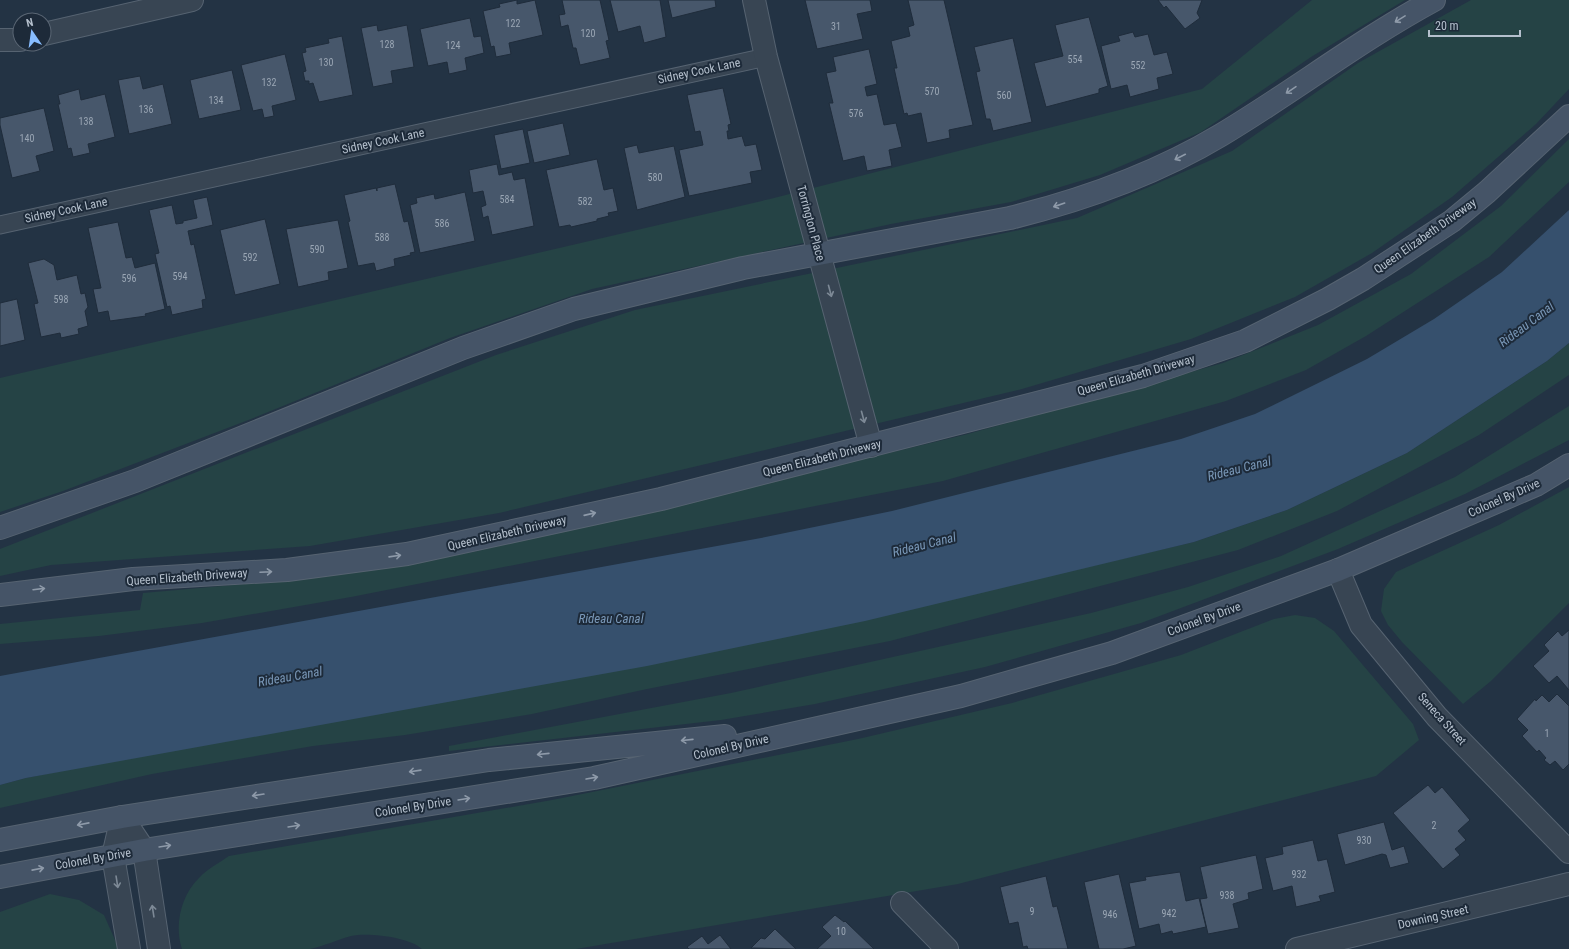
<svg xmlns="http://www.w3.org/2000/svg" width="1569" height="949" viewBox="0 0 1569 949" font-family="'Roboto Condensed',sans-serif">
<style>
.green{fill:#254345}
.water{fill:#36506d}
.building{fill:#47576b;stroke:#1f2c3b}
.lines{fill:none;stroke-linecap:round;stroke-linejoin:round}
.lane-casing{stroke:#566371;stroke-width:19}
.street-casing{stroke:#566371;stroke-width:24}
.secondary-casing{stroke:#566371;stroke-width:24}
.lane{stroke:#384553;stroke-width:17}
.street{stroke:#384553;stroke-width:22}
.secondary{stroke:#455467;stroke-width:22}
.oneway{stroke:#8e9aa9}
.oneway2{stroke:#7d8996}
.labels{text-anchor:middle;stroke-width:4;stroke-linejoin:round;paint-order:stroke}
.number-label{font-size:10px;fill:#9aa6b4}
.street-label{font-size:12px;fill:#b5c0cd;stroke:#1d2a39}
.water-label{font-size:13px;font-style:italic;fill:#7a98b8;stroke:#1d2a39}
</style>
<rect width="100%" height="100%" fill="#233344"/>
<path class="green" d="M1312 0H1405L1311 57 1201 132 1100 175 1011 202 891 224 592 289 450 338 251 419 63 491 0 512V378L770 199 1202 89Z
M1471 0H1569V89L1536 124 1452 197 1372 253 1295 297 1191 339 1022 389 499 513 310 546 51 565 0 576V549L496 355 635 310 1077 218 1232 151 1358 63Z
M1569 139V182L1489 257 1366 336 1306 370 1226 401 943 481 351 597 202 623 99 636 0 644V624L140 610 143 593 323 577 473 552 964 435 1223 363 1318 325 1411 274 1501 206Z
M1569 343V375L1479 435 1337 511 1238 550 890 641 647 689 532 714 405 735 313 746 152 774 0 808V785L26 778 1074 570 1194 542 1287 510 1407 453 1547 361Z
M1569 406V440L1465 494 1338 549 1141 623 985 667 815 704 721 720 449 751V746L731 693 1091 613 1188 587 1281 556 1455 477Z
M1569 487V603L1491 681 1463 704 1402 642 1388 625 1381 611 1384 589 1396 572 1499 525Z
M1295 615 1315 618 1334 631 1413 724 1419 740 1376 776 958 884 576 949H422C410 937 367 932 351 936 337 940 324 946 310 949H182C174 926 181 895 199 878 207 869 219 863 229 856L552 800 858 739 1012 703 1181 655 1274 619Z
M50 894 79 900 104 915 119 949H0V912Z"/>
<path class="water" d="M1569 210V343L1547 361 1407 453 1287 510 1194 542 865 621 647 666 26 778 0 785V676L761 538 892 511 1181 439 1255 414 1367 359 1434 319 1502 272Z"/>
<path class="building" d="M517 0V4L535 0 543 35 509 43 511 54 496 57 494 46 491 47 483 11 500 7 499 4Z
M562 0H600L609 40 606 41 610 58 580 65 576 48H573L568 25 561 27 559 15 565 14Z
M610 0H660L666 37 644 43 640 26 618 32Z
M668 0H715L716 7 672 18Z
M805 0H870L872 11 857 14 863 39 817 49Z
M908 0H944L973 125 949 130 950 138 927 143 921 113 908 116 907 113 904 114 894 68H897L891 41 910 36 908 27 914 25Z
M1158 0H1202L1197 13 1200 18 1185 29 1166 6 1164 8Z
M1089 17 1108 86 1099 89V93L1046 107 1034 63 1063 56 1055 25Z
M470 18 474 37 481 36 484 53 465 58 467 70 449 74 447 62 428 66 420 29Z
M377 25 378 31 407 25 414 67 391 71 393 83 373 87 361 28Z
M1133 32 1135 37 1148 34 1154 55 1167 52 1173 74 1157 78 1159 89 1130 97 1127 85 1111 89 1101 46 1120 41 1118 36Z
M342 36 353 95 319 102 313 83 309 84V81H305L303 72 306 71 302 53 306 52 305 48 329 43 328 39Z
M1013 38 1032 122 993 131 990 119H986L976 72 980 71 974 47Z
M869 49 877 84 865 87 867 96 877 94 884 125 896 123 902 147 889 150 892 166 867 171 864 156 843 161 829 103H833L826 73 836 71 833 57Z
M285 54 296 100 272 106 274 116 264 118 262 109 253 111 241 65Z
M232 70 241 110 199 119 190 80Z
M140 76 143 89 163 84 172 124 129 134 118 80Z
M723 88 731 124 728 125 729 131H727L728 139 742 136 745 146 756 144 762 170 750 172 752 183 689 196 679 150 703 145 700 131 695 132 687 95Z
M79 89 81 100 105 94 115 137 88 144 90 153 73 157 71 148 68 149 58 104H60L58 95Z
M44 108 54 151 36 156 40 171 12 178 0 125V118Z
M563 123 570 155 534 163 527 131Z
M523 129 530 163 501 169 494 135Z
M637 145 639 153 674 146 685 197 637 210 624 148Z
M597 159 604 190 613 188 618 211 608 213 609 216 597 219V221L571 227 570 225 559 227 546 170Z
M497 164 499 175 512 172 514 180 525 178 534 226 492 235 488 216 483 218 481 207 486 205 483 191 473 193 469 170Z
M395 184 404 222 408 221 415 252 410 253 411 255 394 259 395 266 376 271 374 263 358 266 348 222 350 221 344 195 376 188 377 191V188Z
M465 192 475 241 420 253 410 205 417 203 416 198 434 194 435 199Z
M207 197 213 225 188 231 191 245 194 244 206 299 202 300 203 308 172 315 170 306 167 307 155 254 159 253 149 210 172 205 176 224 183 223V221L197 218 193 200Z
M265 219 280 284 235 295 220 230Z
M338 220 348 268 328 272 329 280 298 287 286 229Z
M118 222 126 258 132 257 135 268 155 263 165 309 145 314 146 316 110 321 108 311 98 313 93 289 101 288 88 228Z
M44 259 54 265 57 280 77 275 81 294 85 293 88 307 85 311 88 326 78 329 79 334 61 338 60 333 41 337 34 304 38 303 28 263Z
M17 299 25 340 0 346V303Z
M1569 630V690L1557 676 1549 683 1533 666 1549 651 1544 645 1558 631 1562 636Z
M1557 694 1569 706V764L1563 770 1555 761 1550 765 1544 760 1546 758 1539 750 1537 752 1522 736 1528 730 1517 719 1535 699 1536 701 1542 695 1549 702Z
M1428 785 1435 793 1442 787 1470 820 1458 831 1466 840 1455 849 1460 855 1443 869 1393 813Z
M1384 822 1392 850 1404 846 1409 863 1390 868 1386 855 1382 854 1345 865 1337 834Z
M1313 840 1318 861 1327 859 1335 892 1319 896 1321 901 1296 907 1292 886 1273 891 1265 858 1283 854 1282 847Z
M1256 855 1263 889 1248 893 1249 899 1233 904 1239 928 1208 934 1200 899 1207 898 1200 867Z
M1180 872 1186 901 1199 898 1206 927 1173 934 1172 931 1161 934 1159 924 1139 929 1129 883 1146 880 1145 877Z
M1119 874 1136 946 1123 949H1099L1084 882Z
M1046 876 1053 907 1057 906 1068 949H1028L1027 946 1023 947 1018 922 1009 924 1000 887Z
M835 915 844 922 845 921 874 949H817L831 936 822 927Z
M775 929 796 949 751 948 761 938 765 939Z
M720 935 731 949H689L687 947 702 936 708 944Z"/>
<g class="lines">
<g class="lane-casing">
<path id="lane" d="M0 225 766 57"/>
</g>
<g class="street-casing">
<path id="street" d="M754 0 766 57 871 446
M44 34 192 0
M0 40H20
M1338 570 1361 625 1437 717 1569 852
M122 817 144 850 159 949
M122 817 113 856 129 949
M902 903 947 949
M1297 949 1569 884"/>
</g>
<g class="secondary-casing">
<path id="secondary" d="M0 528 135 481 463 348 574 309 743 268 1010 218C1083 200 1156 174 1221 135 1293 92 1360 40 1434 0
M0 595 133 579 287 570 407 554 661 499 1143 376 1245 341 1328 299 1363 279 1452 221 1487 192 1569 116
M0 840 122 817 489 760 725 736
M0 877 144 850 594 778 961 696 1112 653 1338 570 1536 485 1569 465"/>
</g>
<use href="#lane" class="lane"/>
<use href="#street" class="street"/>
<use href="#secondary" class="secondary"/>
</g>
<defs><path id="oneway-shaft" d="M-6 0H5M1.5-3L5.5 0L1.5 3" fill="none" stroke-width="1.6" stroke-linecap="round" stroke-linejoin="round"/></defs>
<g class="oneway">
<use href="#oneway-shaft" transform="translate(1400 19) rotate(148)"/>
<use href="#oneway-shaft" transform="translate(1291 90) rotate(146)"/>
<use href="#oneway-shaft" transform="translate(1180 157) rotate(153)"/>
<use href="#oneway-shaft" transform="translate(1059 205) rotate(161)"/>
<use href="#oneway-shaft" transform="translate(590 514) rotate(-13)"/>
<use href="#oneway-shaft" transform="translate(395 556) rotate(-8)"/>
<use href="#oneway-shaft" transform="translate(266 572) rotate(-3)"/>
<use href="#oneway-shaft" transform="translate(39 589) rotate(-7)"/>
<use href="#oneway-shaft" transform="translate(687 740) rotate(174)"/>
<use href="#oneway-shaft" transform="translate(543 754) rotate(174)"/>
<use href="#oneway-shaft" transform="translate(415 771) rotate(172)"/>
<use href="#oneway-shaft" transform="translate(592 778) rotate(-10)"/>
<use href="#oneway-shaft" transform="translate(258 795) rotate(171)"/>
<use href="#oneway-shaft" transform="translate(464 799) rotate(-9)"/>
<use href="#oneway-shaft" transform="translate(83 824) rotate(169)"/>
<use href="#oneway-shaft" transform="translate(294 826) rotate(-9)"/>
<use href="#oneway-shaft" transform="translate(165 846) rotate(-9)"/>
<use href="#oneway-shaft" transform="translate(38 869) rotate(-11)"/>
</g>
<g class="oneway2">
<use href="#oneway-shaft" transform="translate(830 291) rotate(75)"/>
<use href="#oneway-shaft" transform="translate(863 417) rotate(75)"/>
<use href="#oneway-shaft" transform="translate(117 882) rotate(81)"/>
<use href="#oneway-shaft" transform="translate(153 911) rotate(-99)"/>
</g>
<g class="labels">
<g class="number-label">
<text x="513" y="27">122</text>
<text x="836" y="30">31</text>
<text x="588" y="37">120</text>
<text x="387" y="48">128</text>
<text x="453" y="49">124</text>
<text x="1075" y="63">554</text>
<text x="326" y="66">130</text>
<text x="1138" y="69">552</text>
<text x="269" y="86">132</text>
<text x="932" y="95">570</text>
<text x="1004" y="99">560</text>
<text x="216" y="104">134</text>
<text x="146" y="113">136</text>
<text x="856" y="117">576</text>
<text x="86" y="125">138</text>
<text x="27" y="142">140</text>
<text x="655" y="181">580</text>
<text x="507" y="203">584</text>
<text x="585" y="205">582</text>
<text x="442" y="227">586</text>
<text x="382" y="241">588</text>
<text x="317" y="253">590</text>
<text x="250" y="261">592</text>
<text x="180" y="280">594</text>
<text x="129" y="282">596</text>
<text x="61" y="303">598</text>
<text x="1547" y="737">1</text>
<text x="1434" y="829">2</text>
<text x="1364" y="844">930</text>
<text x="1299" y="878">932</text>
<text x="1227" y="899">938</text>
<text x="1032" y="915">9</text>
<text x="1169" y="917">942</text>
<text x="1110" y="918">946</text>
<text x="841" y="935">10</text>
</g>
<g class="street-label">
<text transform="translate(699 71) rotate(-12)" y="4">Sidney Cook Lane</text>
<text transform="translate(383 141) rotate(-12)" y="4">Sidney Cook Lane</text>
<text transform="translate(66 210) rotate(-12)" y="4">Sidney Cook Lane</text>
<text transform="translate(811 223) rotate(75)" y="4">Torrington Place</text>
<text transform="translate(1425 236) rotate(-35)" y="4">Queen Elizabeth Driveway</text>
<text transform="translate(1136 375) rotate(-16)" y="4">Queen Elizabeth Driveway</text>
<text transform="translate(822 458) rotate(-14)" y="4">Queen Elizabeth Driveway</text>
<text transform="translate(1504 498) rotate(-24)" y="4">Colonel By Drive</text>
<text transform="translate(507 533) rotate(-13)" y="4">Queen Elizabeth Driveway</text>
<text transform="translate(187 577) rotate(-4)" y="4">Queen Elizabeth Driveway</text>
<text transform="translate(1204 619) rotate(-20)" y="4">Colonel By Drive</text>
<text transform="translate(1442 719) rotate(48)" y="4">Seneca Street</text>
<text transform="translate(731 747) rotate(-13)" y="4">Colonel By Drive</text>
<text transform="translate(413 807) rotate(-9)" y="4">Colonel By Drive</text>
<text transform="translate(93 859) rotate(-10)" y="4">Colonel By Drive</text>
<text transform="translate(1433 917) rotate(-13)" y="4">Downing Street</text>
</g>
<g class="water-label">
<text transform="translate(1526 324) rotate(-37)" y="5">Rideau Canal</text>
<text transform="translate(1239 468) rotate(-14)" y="5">Rideau Canal</text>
<text transform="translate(924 544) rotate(-14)" y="5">Rideau Canal</text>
<text x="611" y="623">Rideau Canal</text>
<text transform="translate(290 676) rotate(-10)" y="5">Rideau Canal</text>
</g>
</g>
<g transform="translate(32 32) rotate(347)"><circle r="19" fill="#1d2a39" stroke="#5a6674"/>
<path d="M0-3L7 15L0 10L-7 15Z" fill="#88bdff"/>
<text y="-6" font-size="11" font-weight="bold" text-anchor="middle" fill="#b5c0cd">N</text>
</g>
<path d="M1429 30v6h91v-6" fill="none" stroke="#b5c0cd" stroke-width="2"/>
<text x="1435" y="30" font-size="12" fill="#b5c0cd" stroke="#1d2a39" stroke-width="3" paint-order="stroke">20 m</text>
</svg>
